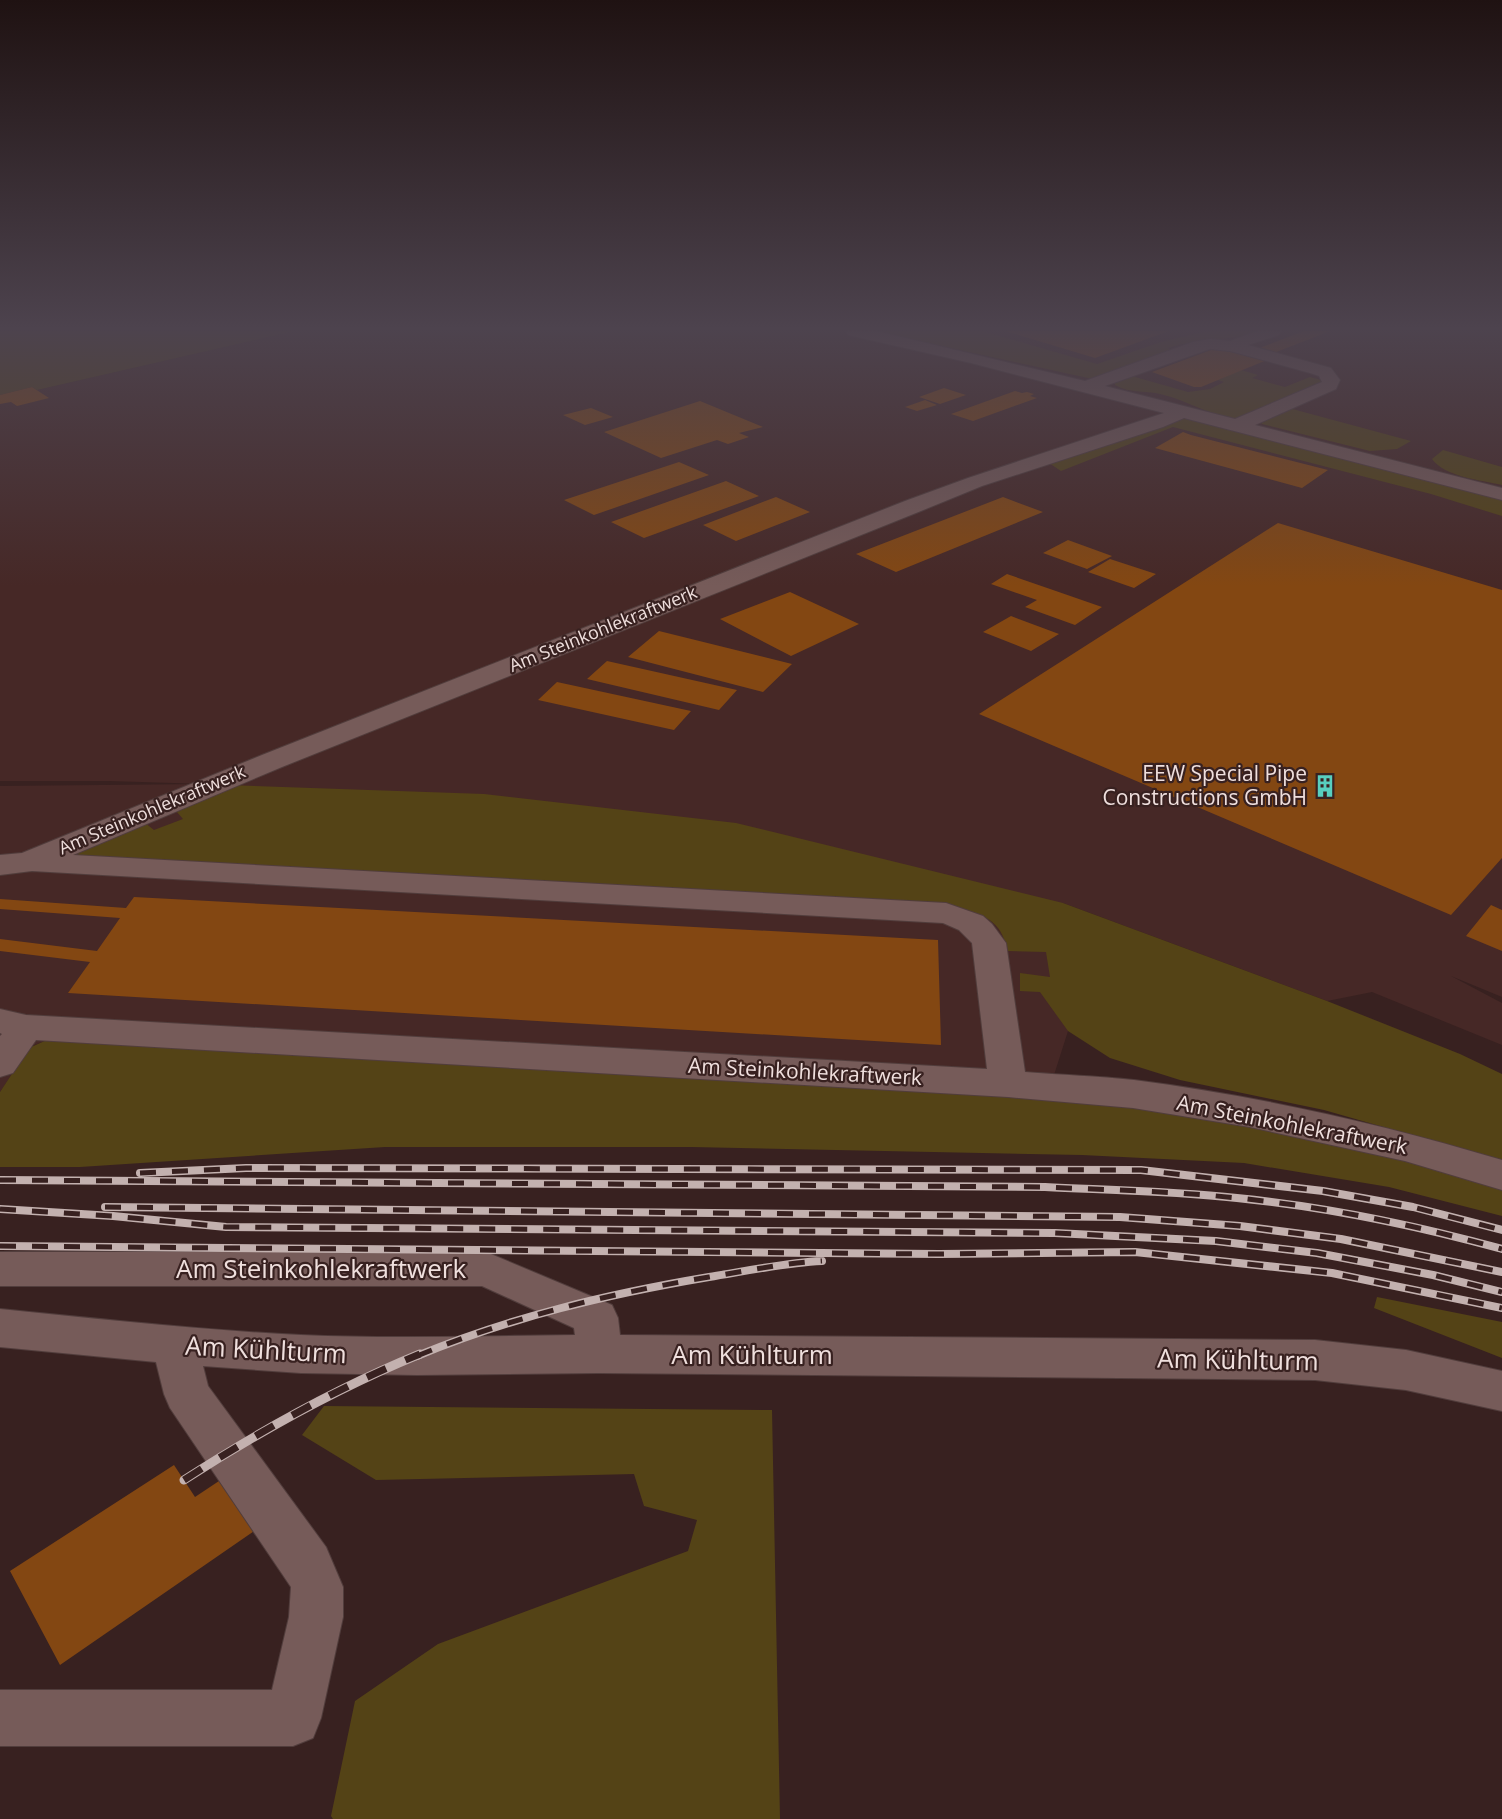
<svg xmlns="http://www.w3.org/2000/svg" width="1502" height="1819" viewBox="0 0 1502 1819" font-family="'Open Sans',sans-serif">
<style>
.built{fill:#462826}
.green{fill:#544316}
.building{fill:#834712}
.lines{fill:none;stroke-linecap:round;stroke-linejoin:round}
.minor-casing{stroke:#513d3c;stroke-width:2}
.minor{fill:#765b59;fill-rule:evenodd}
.rail-far1-casing{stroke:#c3b1af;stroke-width:8}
.rail-casing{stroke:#c3b1af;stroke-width:9}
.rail-far1{stroke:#382120;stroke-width:5;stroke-dasharray:16;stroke-linecap:butt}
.rail{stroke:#382120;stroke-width:7;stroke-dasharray:21;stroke-linecap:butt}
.labels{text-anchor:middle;stroke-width:4.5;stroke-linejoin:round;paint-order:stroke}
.far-street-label{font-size:18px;fill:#efdfdd;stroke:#382120}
.poi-label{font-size:21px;fill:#efdfdd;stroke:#382120;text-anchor:end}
.street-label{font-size:21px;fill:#efdfdd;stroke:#382120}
.near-street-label{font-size:26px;fill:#efdfdd;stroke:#382120}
</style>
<rect width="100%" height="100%" fill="#382120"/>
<path class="built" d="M294 331H1502V997L1451 976 1502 1003V1045L1372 992 1327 1001 1063 903 1068 1031 1047 1097 49 1039 30 1047 0 1092V786L205 784 109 781H0V395L32 387 37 390Z"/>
<path class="green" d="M0 331H294L37 390 32 387 0 395Z
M874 331H982L1097 364 1161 342 1204 332 1262 331C1231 341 1198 338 1168 348L1171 350 1100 378H1088Z
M1241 370 1258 375 1252 378 1285 387 1310 377 1325 381C1310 388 1245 420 1235 419 1209 415 1188 401 1164 395 1148 390 1130 394 1115 385L1114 381 1128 375 1188 392 1210 389 1224 382 1218 380Z
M1285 407 1411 441 1397 449 1370 451 1262 424 1259 419Z
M1188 417 1502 498V516L1431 494 1173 427 1061 471 1049 463Z
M1443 450 1502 467V485C1481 480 1445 477 1432 459Z
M226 785 484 794 736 823 1063 903 1327 1001 1460 1054 1502 1074V1161L1324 1110 1180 1080 1110 1058 1068 1031 1040 992 1020 991V973L1050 977 1046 952 1007 951C1002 919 983 915 955 907L65 860 68 848 145 823 154 830 183 819 176 811Z
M49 1039 1096 1099 1194 1110 1502 1184V1216L1389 1187 1244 1163 1082 1155 691 1147H385L80 1167H0V1092L29 1048Z
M1377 1297 1502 1322V1358L1374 1308Z
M324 1406 772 1410 780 1819H333L331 1816 355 1701 438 1644 688 1551 697 1520 644 1506 634 1474 376 1480 302 1435Z"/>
<path class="building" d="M1005 331H1169L1095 358Z
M1304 331H1330L1261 358 1267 360 1201 387H1194L1152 372 1219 347 1244 354Z
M32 387 49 398 17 406 11 402 0 404V395Z
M944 388 966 395 940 404 919 397Z
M1015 391 1022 393 1027 392 1034 394 1030 396 1037 398 973 421 951 414Z
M925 400 937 405 917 411 905 407Z
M700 401 763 427 739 433 749 437 728 444 717 440 661 458 604 432Z
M591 408 613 417 585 425 563 415Z
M1183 432 1191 435 1328 470 1302 488 1155 448Z
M679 462 709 475 594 515 564 500Z
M726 481 759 496 644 538 611 522Z
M776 497 810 512 736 541 703 525Z
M1003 497 1043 512 896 572 856 554Z
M1278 523 1502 590V858L1451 915 979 714Z
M1068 540 1112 556 1087 569 1043 553Z
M1110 559 1156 574 1134 588 1088 572Z
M1007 574 1053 590 1102 607 1075 625 1025 607 1037 600 991 584Z
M790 592 859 624 791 656 720 619Z
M1011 616 1059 634 1031 651 983 632Z
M659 631 792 664 763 692 628 657Z
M607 661 737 690 719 710 587 679Z
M557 682 691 711 674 730 538 700Z
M134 897 938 940 941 1045 68 993 90 962 0 951V939L97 951 120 918 0 909V899L126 908Z
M1491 905 1502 910V951L1466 936Z
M174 1465 195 1497 222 1479 257 1529 60 1665 10 1571Z"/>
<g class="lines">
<g class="minor-casing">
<path id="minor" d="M846 331H876L1085 381 1193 342 1210 339 1230 341 1257 331H1281L1279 335 1248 345 1331 368 1340 380 1336 389 1255 425 1502 488V500L1184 418 1163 427 982 486 921 511 282 767 73 855 946 903 983 916 992 924 1006 943 1025 1072C1061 1075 1098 1076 1134 1080 1258 1096 1382 1124 1502 1160V1190L1405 1161 1250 1127 1133 1108 1008 1097 36 1040 13 1073 0 1077V1036L2 1034 0 1033V1009L26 1015 987 1069 972 943 959 930 943 923 32 871 0 875V855L22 853 262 755 905 501 968 478 1164 413 971 363 848 335ZM1210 349 1230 351 1310 373 1319 376 1322 382 1235 419 1105 386Z
M0 1252H486L612 1305 618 1318 620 1335 1315 1340 1406 1350 1502 1371V1411L1406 1390 1315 1380 599 1373 417 1375 301 1373 203 1366 208 1386 326 1547 343 1587V1617L321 1718 313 1738 293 1746H0V1690H272L289 1617 291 1587 170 1408 164 1394 156 1362 0 1347V1309C100 1319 200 1330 301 1335 392 1339 484 1336 575 1335L574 1328 482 1286H0Z"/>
</g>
<use href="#minor" class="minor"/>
<g class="rail-far1-casing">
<path id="rail-far1" d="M140 1173 246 1168 1141 1170 1323 1191 1413 1207 1502 1230
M0 1180 1045 1187C1109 1190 1173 1191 1237 1198 1327 1207 1415 1225 1502 1249
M105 1207 1120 1217 1240 1226 1341 1239 1502 1272
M0 1209 113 1216 226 1227 1055 1233 1216 1241 1317 1253 1433 1275 1502 1292
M0 1246 939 1254 1135 1252 1332 1273 1502 1308
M417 1356C511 1317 608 1294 709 1277 746 1271 784 1263 822 1261"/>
</g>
<g class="rail-casing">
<path id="rail" d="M184 1480C260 1431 337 1388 420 1354"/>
</g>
<use href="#rail-far1" class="rail-far1"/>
<use href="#rail" class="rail"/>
</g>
<linearGradient id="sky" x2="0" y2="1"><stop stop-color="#1f1212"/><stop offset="0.56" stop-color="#4d434e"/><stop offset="1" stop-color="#4d434e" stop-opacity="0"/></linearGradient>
<rect width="1502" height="586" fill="url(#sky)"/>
<defs>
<g id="building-bare" transform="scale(1.8)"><path d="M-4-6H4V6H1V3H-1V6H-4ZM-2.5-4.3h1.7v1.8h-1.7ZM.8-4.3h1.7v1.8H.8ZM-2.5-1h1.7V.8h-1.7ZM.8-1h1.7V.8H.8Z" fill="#58cebf" stroke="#382120" stroke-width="2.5" paint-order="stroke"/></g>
</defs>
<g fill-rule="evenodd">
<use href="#building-bare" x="1325" y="786"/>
</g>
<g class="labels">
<g class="far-street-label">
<text transform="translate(603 629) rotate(-22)" y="6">Am Steinkohlekraftwerk</text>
<text transform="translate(152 810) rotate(-23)" y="6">Am Steinkohlekraftwerk</text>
</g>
<g class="poi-label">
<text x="1307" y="781">EEW Special Pipe<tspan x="1307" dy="24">Constructions GmbH</tspan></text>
</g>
<g class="street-label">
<text transform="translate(805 1072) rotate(3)" y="7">Am Steinkohlekraftwerk</text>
<text transform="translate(1292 1125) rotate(11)" y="7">Am Steinkohlekraftwerk</text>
</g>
<g class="near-street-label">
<text x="321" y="1278">Am Steinkohlekraftwerk</text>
<text transform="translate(266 1350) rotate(3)" y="9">Am Kühlturm</text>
<text x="752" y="1364">Am Kühlturm</text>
<text transform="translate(1238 1360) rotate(1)" y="9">Am Kühlturm</text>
</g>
</g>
</svg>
